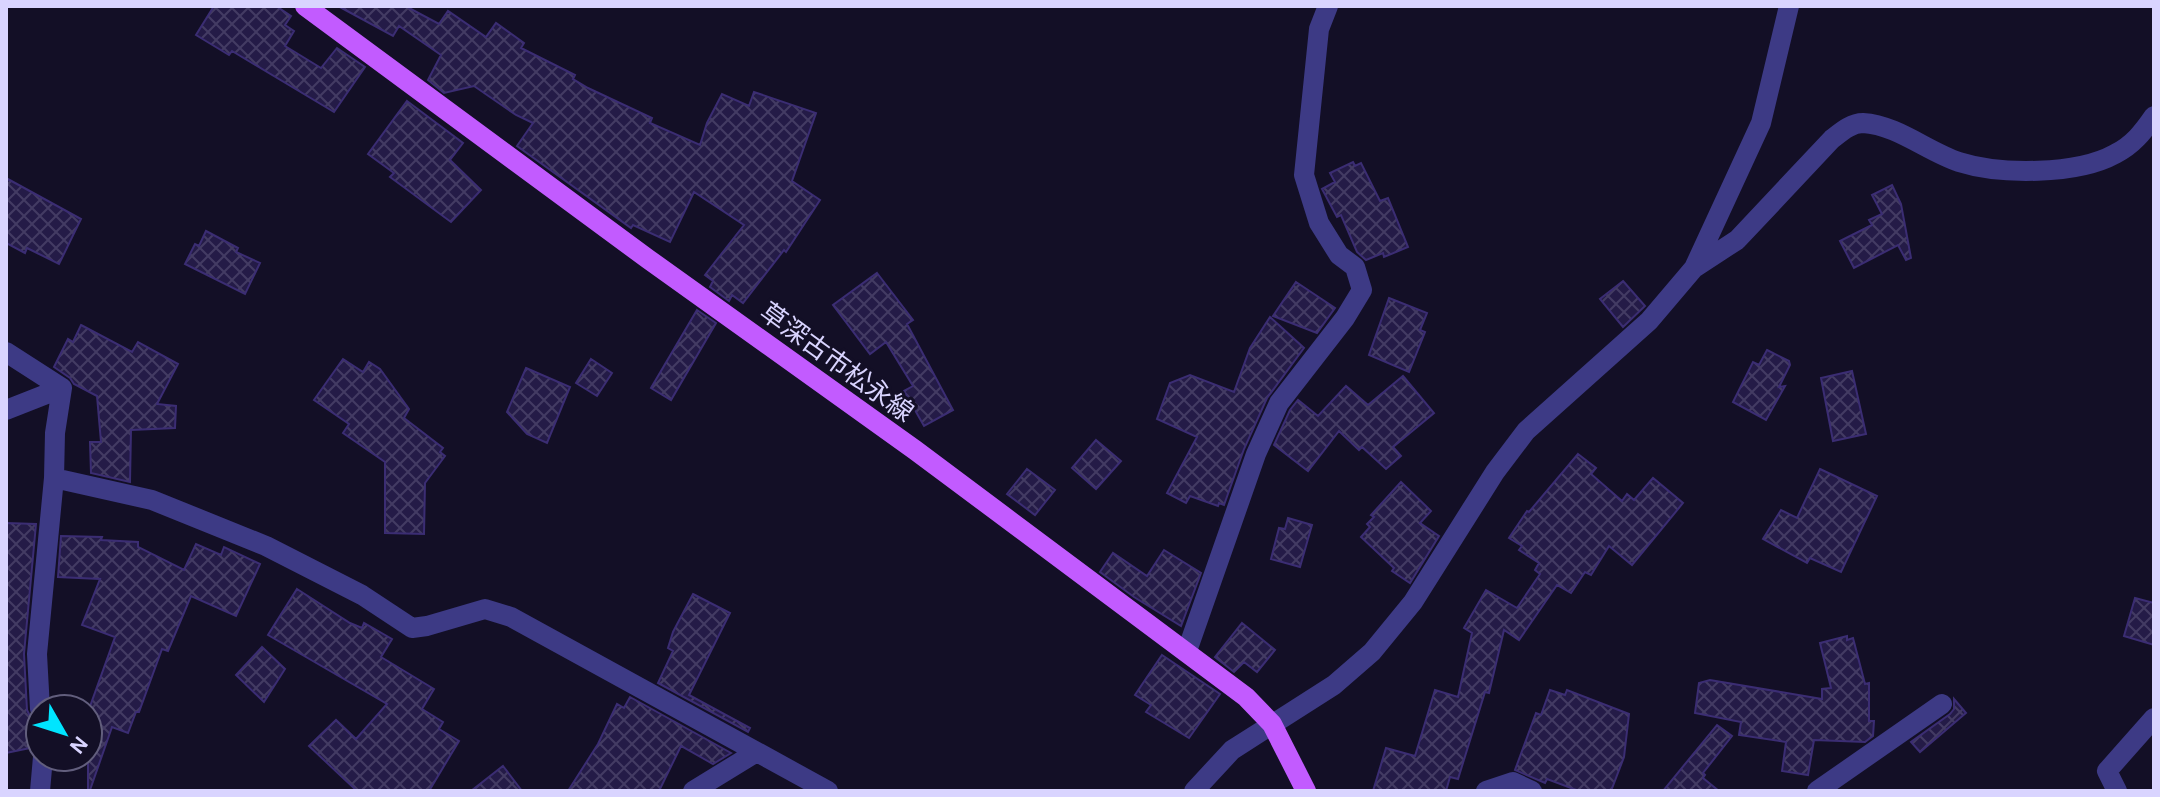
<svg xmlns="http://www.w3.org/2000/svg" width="2160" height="797" viewBox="0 0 2160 797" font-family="Karla,'Noto Sans JP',sans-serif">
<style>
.building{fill:url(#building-cross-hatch);stroke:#3b2d73;stroke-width:2}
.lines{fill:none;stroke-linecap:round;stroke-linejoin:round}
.minor{stroke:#3d3a85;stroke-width:20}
.major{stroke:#c25bff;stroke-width:20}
.labels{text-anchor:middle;stroke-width:6;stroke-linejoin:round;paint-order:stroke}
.street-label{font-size:26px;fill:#d9d4ff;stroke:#130f26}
</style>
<defs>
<pattern id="building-cross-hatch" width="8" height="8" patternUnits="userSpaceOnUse" patternTransform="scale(2)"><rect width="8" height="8" fill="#241b47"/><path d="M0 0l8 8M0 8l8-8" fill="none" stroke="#433b63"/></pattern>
</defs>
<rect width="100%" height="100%" fill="#130f26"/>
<path class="building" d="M214 6H276L291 16 285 25 294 31 285 46 321 68 337 48 365 67 334 112 232 51 229 55 196 35Z
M338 6H410L409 8 439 24 448 11 486 37 496 23 524 43 521 48 575 75 573 79 588 88 652 118 650 123 700 145 707 123 722 94 749 106 754 92 816 113 792 181 820 200 786 252 784 250 743 303 732 295 729 301 710 287 713 281 705 275 744 225 694 192 670 242 633 225 631 228 517 146 533 123 516 115 474 86 444 93 428 80 441 55 399 26 393 36Z
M407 101 463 143 450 160 481 190 451 222 390 177 394 173 368 154Z
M1353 162 1355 166 1361 163 1380 201 1388 198 1408 247 1384 257 1383 253 1366 260 1357 252 1341 215 1337 217 1322 189 1335 182 1330 173Z
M6 178 81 219 59 264 27 248 25 253 6 243Z
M1892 185 1901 204 1911 258 1906 260 1898 245 1854 268 1840 241 1872 225 1869 220 1882 214 1872 195Z
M206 231 238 248 236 252 260 263 245 294 185 264 195 244 199 246Z
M877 273 913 320 907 324 953 410 924 426 904 391 913 386 886 342 870 354 833 305Z
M1623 281 1645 306 1623 327 1600 299Z
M1296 282 1335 308 1317 333 1273 316Z
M1389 298 1427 313 1420 330 1425 332 1409 372 1369 355Z
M697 310 716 323 671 400 651 388Z
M1270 317 1304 348 1267 398 1244 449 1224 505 1219 503 1218 506 1190 496 1186 503 1167 493 1197 437 1157 419 1170 383 1190 375 1234 392 1250 348Z
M81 325 132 352 138 342 178 364 157 404 176 406 175 428 131 430 130 482 91 473 90 442H101L97 396 74 384 70 378 54 367 68 339 73 342Z
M1767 350 1789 361 1790 365 1779 387 1785 386 1766 420 1733 402 1753 362 1759 365Z
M343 359 363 372 369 362 380 369 409 409 404 418 443 448 440 452 445 456 425 483 424 534 385 533V462L343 433 349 424 314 400Z
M591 359 612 373 597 396 576 383Z
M526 368 570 387 547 443 527 434 507 412Z
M1852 371 1866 434 1833 441 1821 378Z
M1403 376 1434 413 1393 447 1401 456 1386 469 1362 447 1359 450 1339 431 1308 471 1274 445 1290 410 1298 400 1318 416 1346 386 1368 405Z
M1096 440 1121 461 1096 489 1072 468Z
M1578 454 1596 468 1591 474 1622 501 1627 494 1634 500 1653 478 1683 503 1632 565 1609 546 1591 575 1585 572 1571 593 1557 585 1519 640 1504 630 1489 693 1485 692 1458 779 1450 777 1446 791H1373L1386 748 1415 756 1435 690 1458 697 1472 633 1464 628 1486 590 1517 608 1540 574 1535 570 1539 563 1519 550 1522 546 1509 538 1527 511 1529 512Z
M1027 469 1055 490 1035 515 1007 494Z
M1820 469 1877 496 1841 572 1810 558 1807 563 1763 539 1781 510 1797 518Z
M1401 482 1431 511 1420 523 1439 536 1410 583 1392 571 1394 568 1361 537 1370 527 1367 524 1374 517 1371 515Z
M1288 518 1312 525 1300 567 1271 559 1279 528 1285 529Z
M6 523 36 524 24 654 27 710 31 718 32 728H30L35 747 6 753Z
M61 536 102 537 101 540 138 542V547L184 570 196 544 221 555 224 547 260 564 236 616 191 596 168 651 162 649 139 712H136L128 733 112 727 90 790H88V712L115 637 82 625 100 579 58 577Z
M1164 550 1201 573 1181 626 1134 597 1100 572 1113 553 1147 576Z
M297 589 350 623 362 628 364 623 392 639 381 657 434 689 422 709 443 722 439 729 459 741 429 791H357L309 746 336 720 356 739 387 704 268 635Z
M693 594 730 613 689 695 750 728 748 732 658 683 673 651 668 648 673 632Z
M2135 598 2154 603V645L2124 636Z
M1242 623 1275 650 1257 672 1244 662 1234 672 1215 657Z
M1847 636V640L1853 638 1865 684 1869 683V721H1874L1873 736 1865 742 1814 740 1808 775 1782 771 1786 742 1739 735 1741 722 1695 713 1699 683 1710 680 1822 699V689L1831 688 1820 643Z
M262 647 285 669 264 702 236 675Z
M1162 655 1220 694 1189 738 1146 712 1151 705 1135 695Z
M1550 690 1565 695 1567 690 1629 714 1624 757 1611 791H1579L1547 779 1545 783 1515 770 1536 713 1541 715Z
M630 697 731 753 713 764 681 746 659 791H568L598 744 617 704 624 708Z
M1954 699 1966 713 1920 752 1911 742 1950 714 1954 709Z
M1717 725 1732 736 1703 773 1705 775 1703 778 1719 791H1663Z
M503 766 522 791H471Z"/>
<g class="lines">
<path class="minor" d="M1694 268 1761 123 1789 6
M6 352 62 388
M6 410 62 388
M54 478 152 500 266 546 362 595 412 628 427 626 485 609 511 617 828 791
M1187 651 1256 454 1279 403 1345 318 1362 290 1355 267 1339 255 1319 223 1304 175 1319 29 1328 6
M40 709 37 654 54 478 55 433 62 388
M40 791 43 757
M693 791 755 753
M1194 791 1232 750 1334 685 1372 652 1413 602 1495 472 1526 431 1649 321 1694 268 1737 240 1832 139C1841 132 1851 123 1863 123 1897 125 1928 152 1959 162 2000 175 2077 175 2115 154 2133 145 2143 132 2154 116
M1486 791 1513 782 1532 791
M1817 791 1942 704
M2117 791 2107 771 2154 718"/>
<path class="major" d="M305 6 648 259 915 450 1246 697 1272 724 1306 791"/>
</g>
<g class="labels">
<g class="street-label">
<text transform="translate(837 362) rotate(36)" y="9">草深古市松永線</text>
</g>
</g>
<rect width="2160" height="797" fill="none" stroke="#d9d4ff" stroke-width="16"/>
<g transform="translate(64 733) rotate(129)"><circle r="38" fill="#130f26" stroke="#625e7d" stroke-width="2"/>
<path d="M0-6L14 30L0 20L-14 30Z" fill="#00e5ff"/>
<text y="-12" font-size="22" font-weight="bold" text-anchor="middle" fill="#d9d4ff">N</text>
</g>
</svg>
